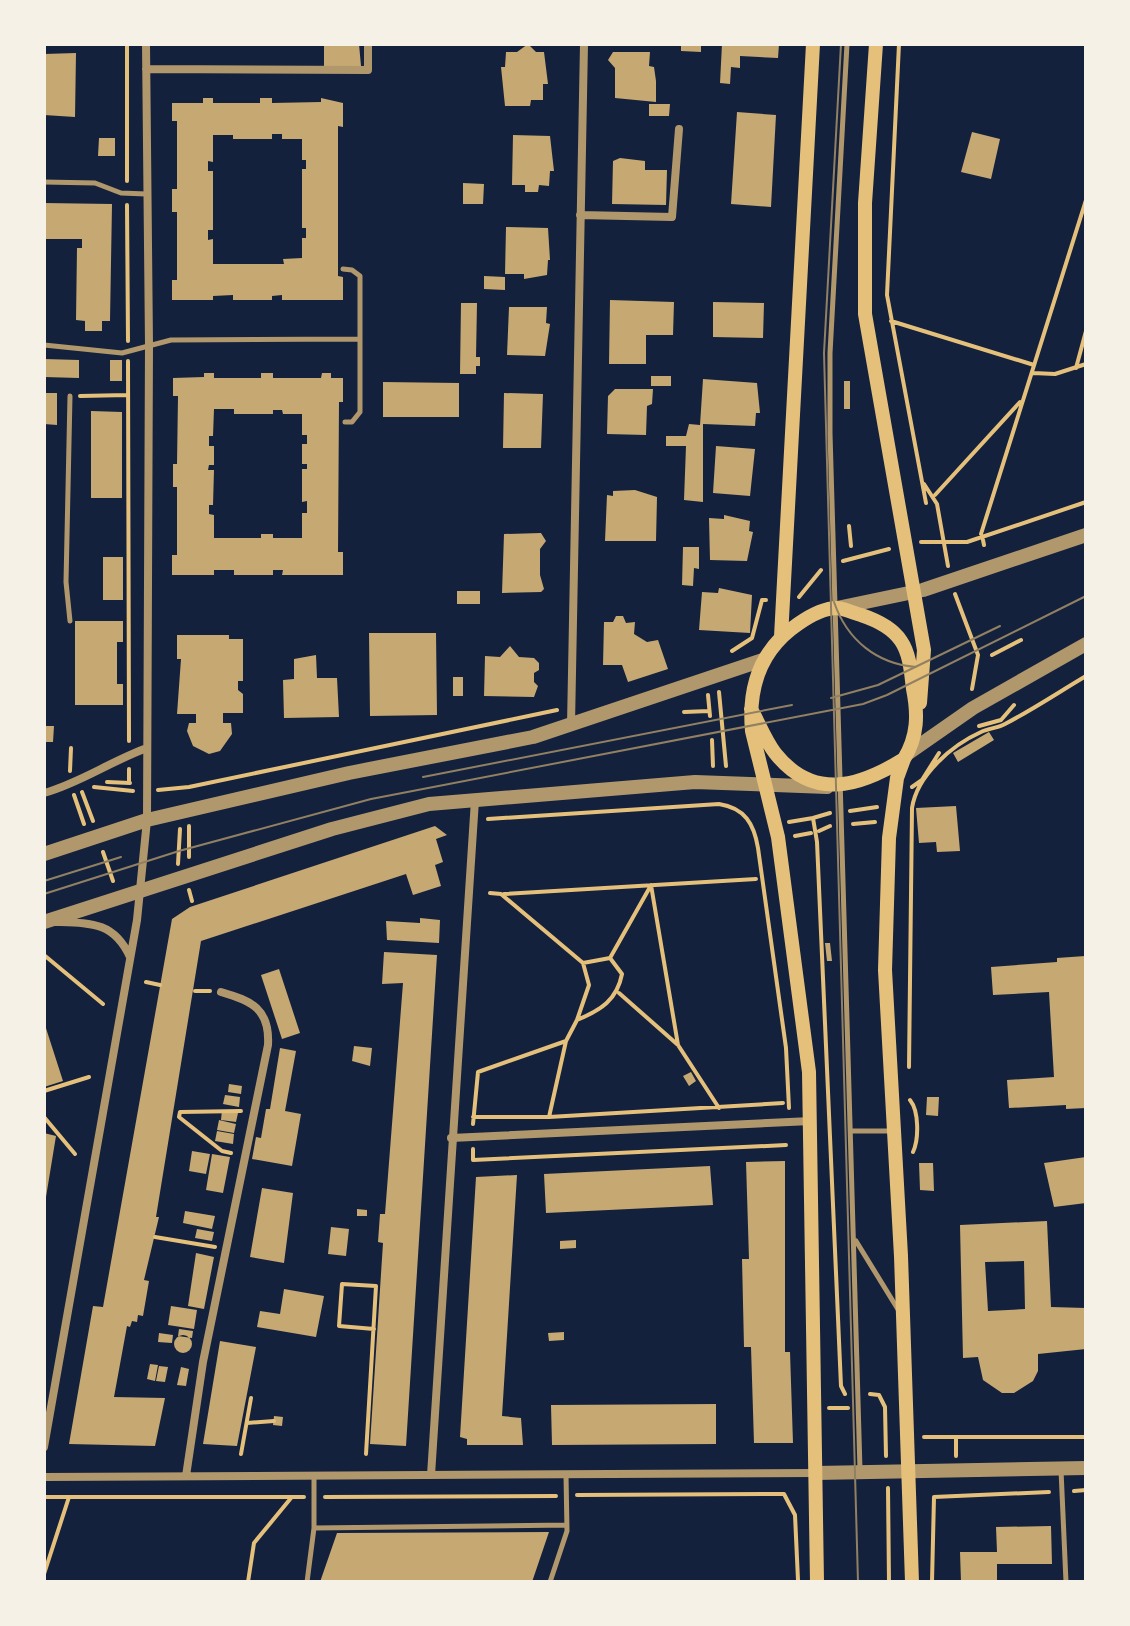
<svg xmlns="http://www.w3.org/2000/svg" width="1130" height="1626" viewBox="0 0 1130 1626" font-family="Montserrat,sans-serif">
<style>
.building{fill:#c6a872;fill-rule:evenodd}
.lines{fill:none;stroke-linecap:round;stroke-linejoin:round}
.path{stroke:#e5c07b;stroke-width:4}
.service{stroke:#b1986c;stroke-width:5}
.minor{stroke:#b1986c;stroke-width:8}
.tertiary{stroke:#b1986c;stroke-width:14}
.secondary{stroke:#e5c07b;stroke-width:14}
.tram{stroke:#918062;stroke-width:2}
</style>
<rect width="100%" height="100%" fill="#14213d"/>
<path class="building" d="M324 44H359L361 66H324Z
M528 44 536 52H544L548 84H543V100H531L530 106H505L501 67H505L506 52H517Z
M681 44H701V52L681 51Z
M722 44H779L778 58 740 56V68L731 67 730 84 720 83Z
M613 52H650L649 66 654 67 656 81V102L615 98V68L608 60Z
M76 53 75 117 44 115V54Z
M203 98H213V103H260V98H272V103L321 102V98L343 103V127L338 126V276L343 277V300H282V295L272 296V300H233V295L213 296V300H172V280H177V212H172V189H177V121H172V103H203ZM272 134H282V139H302V160H306V169H302V228H306V238H302V258L283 259 284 264H213V239L208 240V230H213V171H208V161L213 162V135H233V139H272Z
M649 104H670L669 116H649Z
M737 112 776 115 771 207 731 204Z
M972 132 1000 139 991 179 961 172Z
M513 135 550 136 554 171H550L549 186 539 185 538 192H525V185H512Z
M99 138H115V156H98Z
M620 158 645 161V170H667L666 205 612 204 613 161Z
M463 183 484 184 483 204H463Z
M44 203 112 204 110 321H102V331H85V321L76 320 77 248H82V239H44Z
M506 227 548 228 550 260H548L547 275 524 279V274H505Z
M484 276 505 277V290L484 289Z
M610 300 674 302 673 335H646V364H609Z
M713 302 764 303 763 338 713 337Z
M461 303H477L476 357H480V366H476V374H460Z
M509 307H547L546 323 550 324 545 356 507 355Z
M44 359 79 360V378L44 377Z
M110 360H122V381H110Z
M204 373H214V378H261V373H273V378H321L322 373H331V378H343V402H339L338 552H343V575H282L283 570H273V575H234V570H214V575H172V555H177V487H173V464H177L178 396H173V378L204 377ZM214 409H234V414H273V410H282L283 414H302V435H307V444H302V464H307V469H302V502L307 501V513H302V538H273V534H261V538H214V515L209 514V505H213L214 470H208L209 465H214V446H209V436H213Z
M651 376H671V386H651Z
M703 379 757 383 760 413H756L755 426 703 424V502L684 500 686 446H666V436H686L689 424 700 425Z
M844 381H850V409H844Z
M383 382 459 383V417H383Z
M615 389H653L652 404 647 406 646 435 607 434 608 396Z
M44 393H57V425L44 424Z
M504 393 543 394 541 448H503Z
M91 411 122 412V498H91Z
M716 446 755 449 750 496 713 493Z
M635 490 657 497 656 541H605L607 495 613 496V491Z
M724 515 750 521 749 531 753 532 747 561 710 560 709 518 724 519Z
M541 533 546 541 540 549V575L544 589 541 592 502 593 504 534Z
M683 547H699V569L694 568 693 586 682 585Z
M103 557H123V600H103Z
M719 588 752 595 750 633 699 630 702 592 718 593Z
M457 591H480V604H457Z
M616 616H623L626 623 635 622 634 634 647 642 658 640 668 669 628 682 622 665H603L604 622H613Z
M75 621H123V642H117V684H123V705H75Z
M369 633H436L437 715 370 716Z
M177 635H229V639H243V681H238V690L243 694V713H223V723H231L232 734 220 751 209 754 193 746 187 731 189 723H196V714H177L181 659H177Z
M510 646 519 657 534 658 539 663V670L534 673V682L538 686 534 697 484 696 485 656 500 657Z
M316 655 317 678H337L339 717 284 718 283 680 294 679V659Z
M453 677H463V696H453Z
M44 726H54L53 742H44Z
M989 732 994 740 958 762 953 753Z
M956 806 960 851 937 852 936 842 919 843 916 808Z
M435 826 447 835 436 839 443 862 435 865 441 886 413 895 406 874 201 941 156 1217H159L144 1280 149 1281 143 1316 138 1315 137 1322 132 1321 130 1327 127 1326 114 1397 165 1398 155 1446 69 1444 93 1306 103 1307 172 919 190 907Z
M420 918 440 920 439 943 387 940 386 921 420 923Z
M825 943H830L832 961H827Z
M384 952 437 955 406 1446 370 1444 383 1243 378 1242 380 1214H385L403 983 382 984Z
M1085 956 1086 1108 1066 1109V1105L1009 1108 1007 1080 1054 1077 1049 992 993 995 991 967 1057 962V958Z
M279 969 300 1033 282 1039 261 975Z
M44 1022 63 1081 44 1087Z
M354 1046 372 1048 370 1066 352 1061Z
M280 1048 296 1051 285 1111 301 1114 292 1166 252 1159 256 1137 261 1138 266 1109H270Z
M691 1072 696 1081 689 1086 683 1076Z
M229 1084 242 1086 241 1094 228 1092Z
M225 1095 240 1097 239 1107 223 1104Z
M927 1097H939L938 1116 926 1115Z
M222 1110 238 1113 236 1122 221 1120Z
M219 1120 236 1124 234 1133 217 1130Z
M217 1131 234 1134 233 1144 215 1141Z
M44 1133 56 1136 46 1197H44Z
M192 1151 210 1154 206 1174 189 1171Z
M212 1154 230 1157 223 1193 206 1190Z
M1086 1157V1203L1054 1207 1044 1163Z
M785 1161V1352H790L793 1443H754L751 1347H744L742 1259H749L746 1162Z
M919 1163H933L934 1191 920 1190Z
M710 1166 713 1205 546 1213 544 1174Z
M517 1175 502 1416 521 1418 523 1445H467V1439L460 1437 476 1177Z
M262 1188 293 1193 284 1263 250 1257Z
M357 1209 367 1210V1216H357Z
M185 1211 215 1216 212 1229 183 1223Z
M1047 1221 1051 1307 1086 1308V1349L1038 1354V1371L1033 1381 1014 1393H1002L983 1380 978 1357 963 1358 960 1225ZM1024 1261 1025 1309 988 1311 985 1262Z
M331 1227 349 1229 346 1256 328 1254Z
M197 1229 214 1232 212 1241 195 1238Z
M576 1240V1248L560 1249V1241Z
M196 1253 214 1257 204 1309 188 1306Z
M284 1289 324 1296 316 1337 257 1327 260 1311 280 1314Z
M171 1306 197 1310 194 1329 168 1325Z
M179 1329 193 1331 192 1338 178 1336Z
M564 1332V1340L549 1341 548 1333Z
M159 1333 173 1335 172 1343 158 1342Z
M174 1344a9 9 0 1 1 18 0a9 9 0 1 1-18 0Z
M220 1341 256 1347 237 1446 203 1444Z
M150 1364 158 1365 155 1381 147 1379Z
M159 1366 168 1367 165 1382 156 1381Z
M181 1367 189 1369 186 1386 177 1385Z
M716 1404V1444L552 1445 551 1405Z
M274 1416 283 1417 282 1426 273 1425Z
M1051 1526 1052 1564H997V1582H961L960 1552H997L996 1527Z
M549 1532 532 1582H320L337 1533Z"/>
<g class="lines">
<path class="path" d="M127 44V181
M899 44 887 295 926 503
M127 205 128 341
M891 321 1034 365
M128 361 129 741
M1076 368 1086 331
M1033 373 1055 374 1086 364
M80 396 127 395
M924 484 937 504 948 566
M935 495 1020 402
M849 526 851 546
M981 534 1086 200
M983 540 984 545
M921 542H967L1086 502
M843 561 889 549
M955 594 978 655 972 689
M799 597 821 570
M732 651 752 638 762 600H766
M992 655 1021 640
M719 692 726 766
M708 695 710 716
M684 712 709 711
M979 726 1001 720 1014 705
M712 740 713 766
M129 769V783
M70 771 71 748
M107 782 130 783
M94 787 133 791
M912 787 922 780 939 753
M158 790 189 787 557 710
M82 792 93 821
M74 795 84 824
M850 811 877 807
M813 818 830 813
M488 819 719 804C745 808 754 824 758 848L786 1048 789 1108
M789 822 813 818 817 842 841 1386 845 1394
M853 824 875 822
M819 831 830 826
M795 836 811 833
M103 852 113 881
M189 857V826
M178 864 180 829
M651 885 678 1045
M189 890 192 901
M490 893 501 894 583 963 589 985 577 1020C601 1010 617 1000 622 974L610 958 583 963
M504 894 756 879
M44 955 103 1004
M610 958 650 887
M146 982 160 985
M195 991H210
M619 993 678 1045 719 1108
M909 1067 912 808C917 775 952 745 981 732 989 728 998 728 1005 724 1032 710 1059 692 1086 676
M44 1091 89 1077
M910 1100C919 1111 919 1139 913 1152
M44 1117 75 1154
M473 1117H549L783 1103
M549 1117 566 1041 577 1020
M473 1124 478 1072 566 1041
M473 1149V1160L786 1145
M231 1153 222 1151 179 1117 180 1112 241 1111
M155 1237 215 1247
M870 1394 879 1395 885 1407 886 1456
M829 1408H848
M247 1423 274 1421
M924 1437H1086
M241 1454 251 1398
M366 1454 376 1286 342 1284 339 1326 374 1329
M956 1456V1438
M888 1488 889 1582
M1074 1491 1086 1490
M577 1495 784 1494 795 1515 798 1580
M44 1497H304
M325 1497 556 1496
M44 1574 69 1497
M248 1582 254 1543 291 1498
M932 1582 934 1497 1049 1492"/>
<path class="service" d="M847 44 830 353V433L860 1470
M44 182 95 183 121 193 146 194
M44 345 122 353 171 340 360 339V276L352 270 343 269
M70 396 66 582 70 621
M345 422H352L360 412V339
M851 1131H890
M856 1241 899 1311
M1061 1470 1066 1582
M314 1475V1528L567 1525
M307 1582 314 1528
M550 1582 567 1531 566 1475"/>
<path class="minor" d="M146 69 368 70V44
M580 215 672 217 679 129
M571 725 584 44
M44 793C80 783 111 761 147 748
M56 922C91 923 114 922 130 957
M451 1138 811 1121
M44 1447 137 920 147 820 149 345 146 44
M431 1475 475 800
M186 1476 203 1362 268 1045C270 1009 252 1001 221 992
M44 1477 816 1473"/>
<path class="tertiary" d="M837 608 923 590 1086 535
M907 754 973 708 1086 644
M44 854 147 820 349 773 533 737 763 660
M44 922 332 829 429 804 695 782 827 787
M816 1473 1086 1468"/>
<path class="secondary" d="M876 44 865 203V314L924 650 920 703
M781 637 813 44
M751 709C759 723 765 740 775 753 813 801 859 787 904 759 918 736 918 714 913 689 911 673 910 654 901 641 892 627 876 620 861 615 854 613 845 609 837 608 824 608 808 617 798 624 761 649 748 687 752 731L778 837 809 1072 817 1582
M904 759 897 778 889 838 885 970 901 1256 912 1582"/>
<path class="tram" d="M841 44 824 353 858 1582
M834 602C847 640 877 664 916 667
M831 698 878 685 1000 626
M423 777 792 705
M44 881 121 857
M44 894 179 851 371 799 863 704 887 695 1086 596"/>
</g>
<rect width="1130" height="1626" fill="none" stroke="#f6f1e7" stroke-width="92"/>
</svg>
